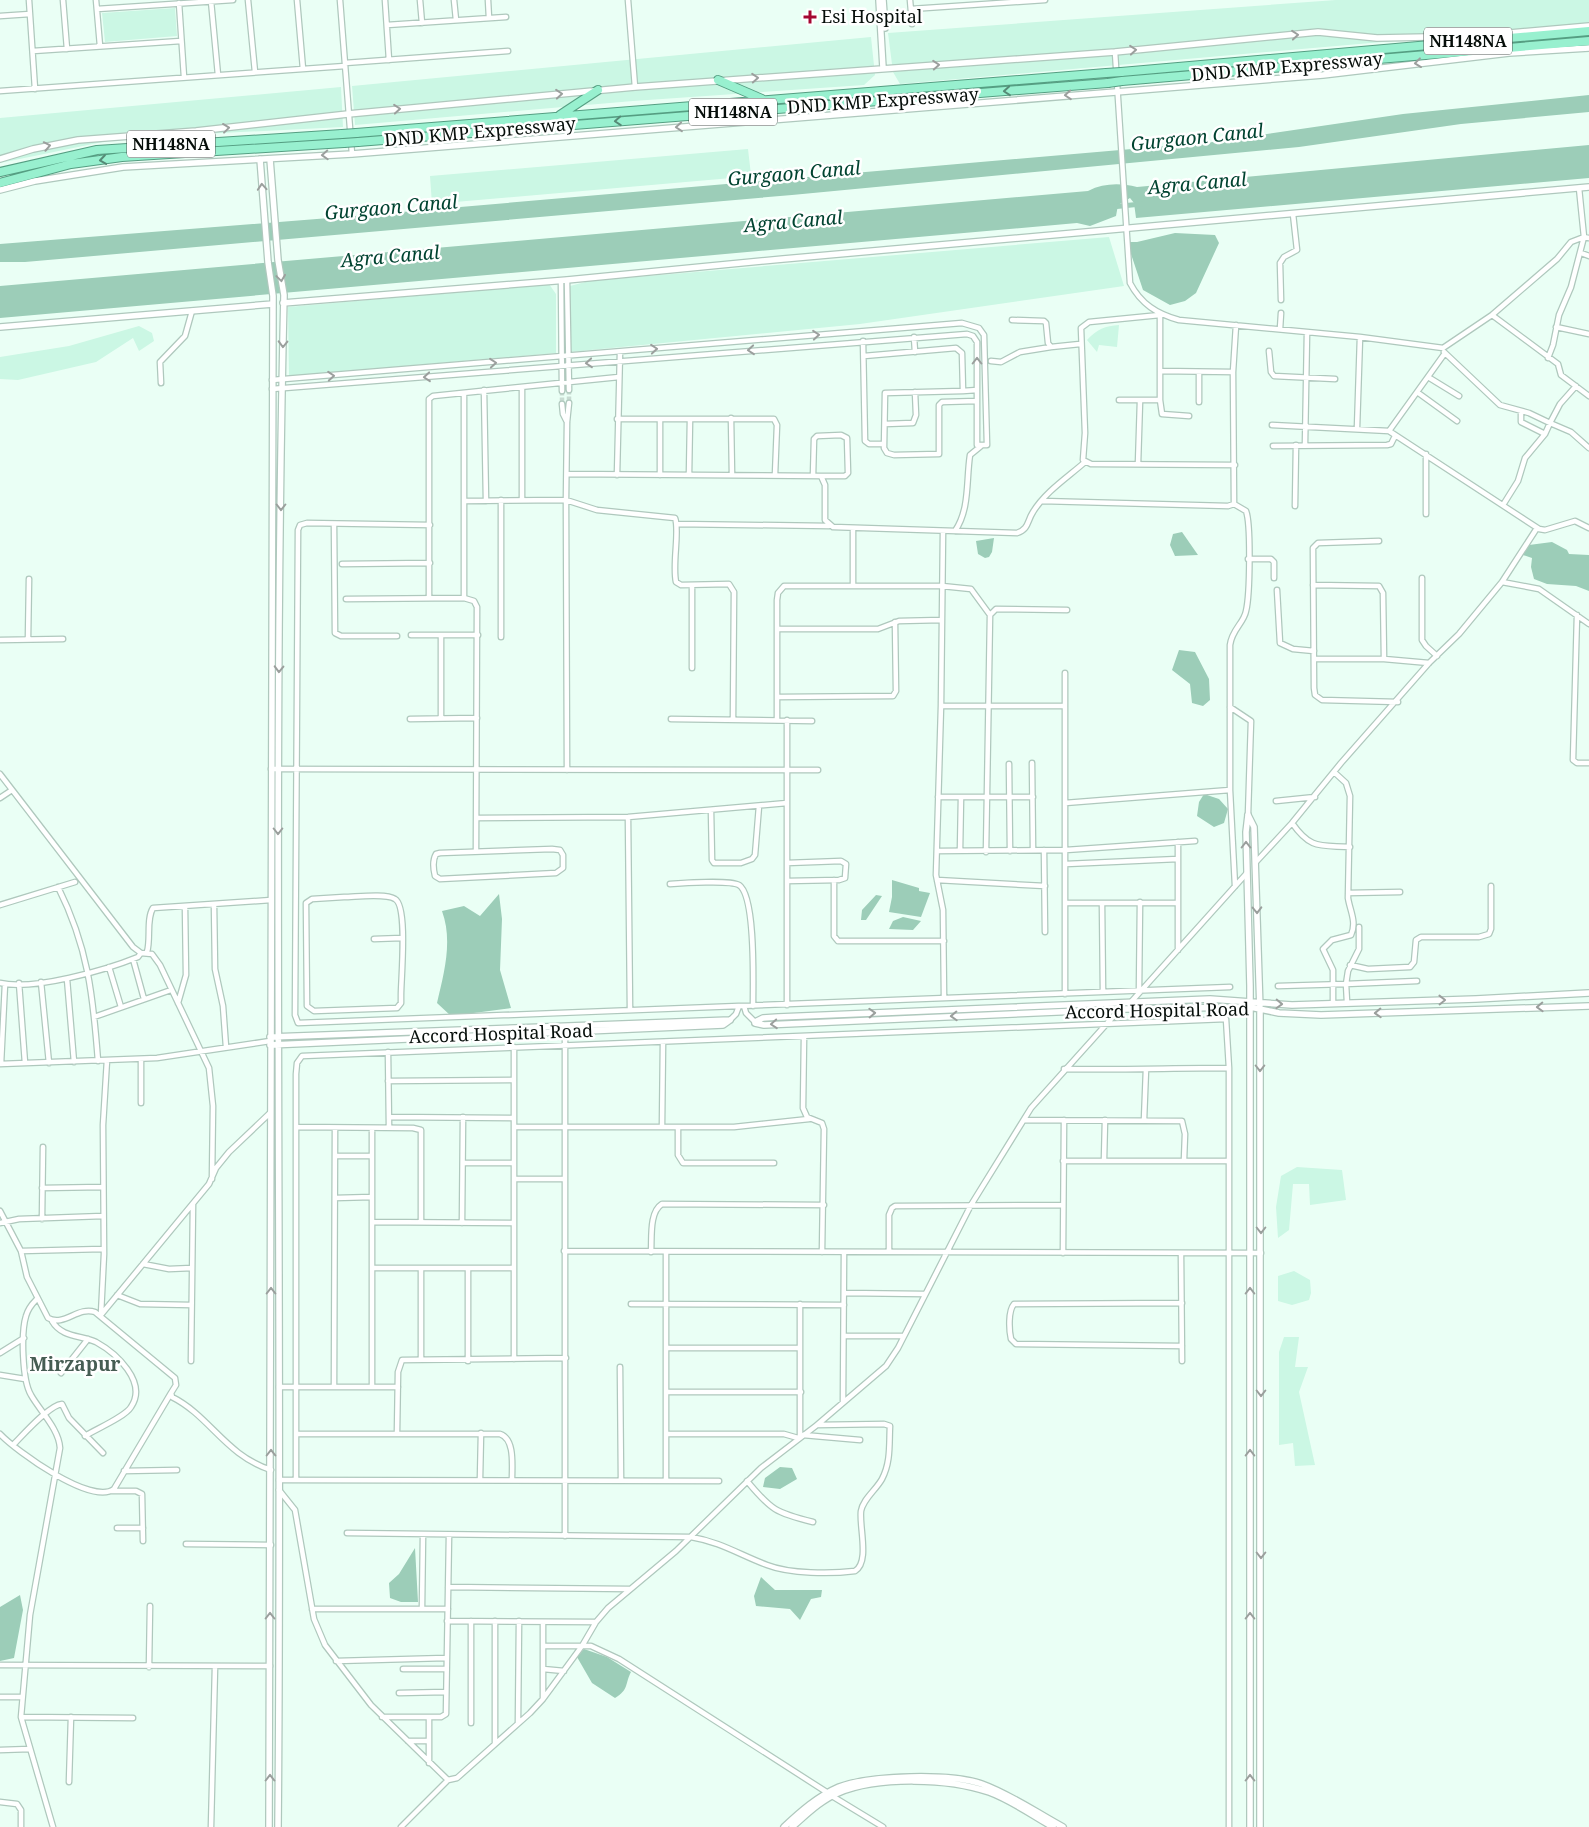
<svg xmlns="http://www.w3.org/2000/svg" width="1589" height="1827" viewBox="0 0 1589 1827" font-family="'Noto Serif',serif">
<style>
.green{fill:#cbf7e4}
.water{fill:#9ccdb8}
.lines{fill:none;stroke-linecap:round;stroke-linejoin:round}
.canal{stroke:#9ccdb8;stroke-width:5}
.minor-tunnel{stroke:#c8dbd2;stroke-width:4.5;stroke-dasharray:4.5 2;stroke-linecap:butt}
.minor-casing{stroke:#afc8bd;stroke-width:7}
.tertiary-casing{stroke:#afc8bd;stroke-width:8}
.trunk-casing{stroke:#559e82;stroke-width:10}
.minor{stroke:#fff;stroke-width:4.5}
.tertiary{stroke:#fff;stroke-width:5.5}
.trunk{stroke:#98f0cf;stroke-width:8}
.trunk-bridge-casing{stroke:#559e82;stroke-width:10;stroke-linecap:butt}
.trunk-bridge{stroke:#98f0cf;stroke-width:8}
.oneway{stroke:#9b9f9d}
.oneway2{stroke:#568a76}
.poi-dot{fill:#a40731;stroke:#fff;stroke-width:2}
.labels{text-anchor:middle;stroke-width:5;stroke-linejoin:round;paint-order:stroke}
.shield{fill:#fff;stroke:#515654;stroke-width:1}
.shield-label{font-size:16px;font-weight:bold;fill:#060e0a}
.poi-label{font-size:18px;fill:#060e0a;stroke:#fff;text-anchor:start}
.street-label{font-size:18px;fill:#060e0a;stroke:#fff}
.water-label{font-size:19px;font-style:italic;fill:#004330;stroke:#fff}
.neighbourhood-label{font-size:19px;font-weight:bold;fill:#465d53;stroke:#fff}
</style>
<rect width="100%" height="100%" fill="#eafff5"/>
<path class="green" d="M1336 0H1589V24L900 84 893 72 888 33Z
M175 8 177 36 105 42 102 13Z
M871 37 875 75 864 85 633 101 355 125 352 86Z
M341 87 343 127 122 138 0 163V118Z
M748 149 751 175 743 177 432 204 430 176Z
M1109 237 1124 286 860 324 570 352V286L589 281Z
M549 284 556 294V353L289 376 288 307Z
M1119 325 1117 347 1099 345 1097 352 1087 340C1097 329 1105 326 1119 325Z
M139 326 152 333 154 341 139 351 133 338 96 362 18 380 0 379V357L69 346Z
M1297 1167 1342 1170 1346 1200 1310 1205 1309 1184H1293L1289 1230 1278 1238 1276 1207 1281 1176Z
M1294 1271 1310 1280 1311 1293 1309 1300 1292 1305 1278 1301V1276Z
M1284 1337H1299L1295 1367H1308L1299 1392 1315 1465 1295 1466 1293 1443 1279 1445V1352Z"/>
<path class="water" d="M1589 95V112L1461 124 1299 147 792 195 25 262H0V244L367 215 1213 142 1403 114Z
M1589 145V178L1136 218 1134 203 1130 198 1118 205 1116 216 1090 226 1077 223 0 318V286L1088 191C1104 183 1120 183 1137 187Z
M1175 233 1215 235 1219 243 1196 293 1185 301 1170 305 1143 290 1127 242H1137Z
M1182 532 1198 555 1175 556 1170 545 1173 534Z
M994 538 992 552 989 557 985 558 978 554 976 541Z
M1552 542 1567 550 1569 554 1589 555V591L1576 586 1547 584 1534 579 1531 567 1532 558 1520 554 1529 545Z
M1179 650 1195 652 1209 679 1210 700 1203 706 1192 703 1190 684 1172 670Z
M1204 794 1219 799 1228 809 1224 823 1214 827 1197 816 1199 802Z
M892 880 919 888V891L930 893 921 917 889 912 892 897Z
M499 894 502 919 500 970 511 1008 451 1016 437 1003C444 973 453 941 442 911L464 906 480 916Z
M876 895 882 896 866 920H861L862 910Z
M903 917 921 921 913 930 889 929 893 921Z
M780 1467 792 1468 797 1479 780 1489 763 1487 765 1478Z
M415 1548 418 1602H401L390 1598 389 1583 399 1574Z
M761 1577 775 1590H822L821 1597 811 1599 800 1620 790 1609 756 1606 754 1596Z
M20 1595 23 1610 14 1658 0 1661V1607Z
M584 1649 607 1657 631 1672C625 1683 629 1690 615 1698L592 1683 577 1657Z"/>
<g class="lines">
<path class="canal" d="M1112 207 1141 204"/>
<path class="minor-tunnel" d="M569 390V403
M562 391V404"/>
<g class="minor-casing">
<path id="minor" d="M29 0 35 89
M63 0 67 49
M96 0 100 46
M248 0 255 72
M297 0 303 69
M340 0 352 154
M385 0 389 60
M420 0 422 23
M454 0 456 20
M488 0 489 18
M628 0 635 87
M910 0 912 24
M211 1 218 75
M179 3 184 77
M97 9 233 0
M911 9 1045 0
M0 16 30 14
M387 25 506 17
M33 51 181 41
M1115 52 1130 283C1141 304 1157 314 1179 320L1360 337 1443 348 1492 315 1557 259 1571 242 1584 237 1571 287 1559 315 1553 345 1548 358
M345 63 508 51
M0 91 345 66
M1579 188 1584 237 1589 238
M1581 253 1589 256
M567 280 569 390
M561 281 562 391
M1281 300 1280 263 1284 257 1297 250 1293 214
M1492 315 1558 364 1561 375 1589 396
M1012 320 1044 321 1046 323 1048 343 1051 347 1080 344
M1556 327 1589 334
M1280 329 1281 313
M914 337 915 352
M863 341 865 441 869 444H884
M1269 351 1271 372 1274 376 1335 379
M1444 352 1500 405 1529 413 1550 423 1560 404 1576 386
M864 356 956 348 962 353 963 391 977 390
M991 361 1001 362 1020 352 1051 347
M1160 371 1233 372
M1199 373V402
M1428 377 1459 396
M272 380 962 323 979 328 984 335 987 445H977V342L973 336 967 334 272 389
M161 383 160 362 185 336 192 311
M484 390 486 501
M963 391 885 393 884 448 887 453 894 455 939 454V405L942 402 977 401
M1417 392 1457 421
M464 393V598
M1119 400H1160V315L1089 322 1081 328 1085 433 1083 460 1091 464 1235 465
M1160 400 1162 414 1189 416
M562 404 563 414 567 422
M1521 411V422L1545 434 1550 423 1571 432 1589 448
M731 418 732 475
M617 419H774L777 425 775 475
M660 419V475
M885 424 913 423 916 415 915 392
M1272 425 1389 431 1445 353
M1357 428 1360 337
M1389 431 1539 529 1545 530 1575 521 1589 528
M1305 445 1307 332
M1273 446 1387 445 1391 444 1395 436
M1426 454V514
M1138 464 1140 401
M567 474 821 476 825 485V520L833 527 1017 533C1029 529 1027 521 1033 512 1045 492 1068 477 1085 462
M617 475 620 352
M689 475 690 419
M813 476 814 439 817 436 841 435 847 438 848 473 845 476H821
M522 500V387
M465 501 566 500 597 510 675 518C680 530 672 564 676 582L681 585 729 584 734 592 733 720
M1042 501 1228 506 1234 504 1233 372 1236 325
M1234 504 1246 511C1251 524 1250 595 1246 611 1244 623 1232 629 1230 645V790L1235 886
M1503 505 1518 481 1525 458 1545 434
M1295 506 1296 445
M334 524 335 633 341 636H397
M677 524 829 526
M430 525 307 523 300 525 298 530 295 1015 298 1023 1230 987
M943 531 941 706 936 875 943 910 944 997
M955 531C970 509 966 481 970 455L981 446
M1379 541 1318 543 1313 548 1314 688 1315 695 1322 700 1398 702
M1248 559H1271L1274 562V578
M342 564 430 563
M1422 578V640L1426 646 1437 656
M1502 582 1539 589 1589 624
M1313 585 1379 586 1383 593 1384 659
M853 586V528
M1277 590 1280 643 1293 649 1314 651
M429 598V399L433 396 619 377
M346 599 464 598 474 601 477 607 476 851
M1577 615 1573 760 1577 763H1589
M779 629H878L899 621 942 620
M411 635H478
M441 635V718
M501 637V500
M28 639 29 579
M0 640 63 639
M1314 659H1384L1429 663
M692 668V585
M778 697 893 696 896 691 895 622
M941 706H1065
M1230 707 1251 721 1248 815
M410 719 477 718
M671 719 812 721
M777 720V600L778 593 784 586H942L971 589 990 615
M787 720V1005
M1032 763 1033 850
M1009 764 1010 851
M271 769 818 770
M567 770 566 500 567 422 569 403
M0 774 133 947 141 953 152 954 160 965 209 1068 213 1106 212 1179
M938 797H1033
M0 798 12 790
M1276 801 1315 797
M1065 803 1230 790
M711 810 712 860 714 863H741L752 859 755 855 759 806
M628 817 630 1010
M477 818 628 817 787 803
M1292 823C1311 850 1320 845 1350 847
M552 849 560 850 563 855V868L556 873 440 879 435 876C433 868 432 861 436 854L440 853Z
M1044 850 1045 932
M937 851 1066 850 1195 841
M960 851 961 797
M986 852 990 615 996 609 1067 610
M1256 862 1292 823 1341 763 1429 663 1459 634 1502 582 1537 528
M787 863 841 861 846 864 845 878 839 880 787 881
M1066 864 1178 859
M834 880V936L838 941H944
M937 880 1045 886
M670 884C683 883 730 880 739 885 756 896 753 985 753 1006
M58 887C88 947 93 995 98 1061
M1348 893 1400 892
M344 897C355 897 386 893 395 899 408 906 401 978 401 995V1003L397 1008 314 1011 307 1006 306 903 312 899Z
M1065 903H1178
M1102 903 1103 992
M214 904 215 969 223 1006 226 1047
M0 905 75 882
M374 939 402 938
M1178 950V842
M147 952C151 939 146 919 153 908L271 900
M133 959 144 999
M1350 965 1368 969 1410 967 1414 962 1416 940 1421 937H1479L1489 934 1491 929V886
M109 967 121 1007
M67 979 74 1062
M41 982 49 1063
M0 983C33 991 106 970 138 957L141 953
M19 983 25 1063
M1278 986 1346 984 1348 971 1359 949V927
M1139 991 1140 902
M1065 994V673
M1131 1002 1246 874
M1347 1002 1346 984 1417 981
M178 1003 186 975 185 906
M1333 1003V970L1323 949 1332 940 1351 935C1357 922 1350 911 1348 898L1350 796 1346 783 1334 772
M744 1006 746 1013 755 1022
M94 1017 171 990
M730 1020 736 1014 739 1006
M804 1037 803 1108 807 1117 822 1123 824 1129 822 1252
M514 1047V1359
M388 1052 389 1127
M141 1059V1103
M0 1064 157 1058 270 1041
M1 1064 5 984
M1064 1069C1119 1070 1174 1068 1229 1068
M388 1081 514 1080
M389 1117 514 1118
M1024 1120 1182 1121 1185 1134 1184 1160
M1144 1120 1146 1069
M297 1127 413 1128 421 1130V1222
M514 1127H734L809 1119
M662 1127 663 1042
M678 1127V1155L683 1163H774
M335 1156H372
M1104 1160 1105 1120
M1063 1161H1229
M463 1163H514
M514 1179H564
M42 1188 103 1187
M335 1198 372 1197
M0 1211 21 1251 27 1277 48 1318C64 1327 78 1306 95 1312L175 1378 176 1385 171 1393 172 1397C210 1416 225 1455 271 1470
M42 1219 43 1147
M372 1222 513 1223
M0 1223 19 1219 103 1216
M462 1223 463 1117
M21 1251 103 1249
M564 1251 1261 1253
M651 1252C652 1238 649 1212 662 1204L824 1205
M889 1252V1215L892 1208 895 1206 1063 1205
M1063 1253 1064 1120
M1181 1254 1182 1361
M143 1264 169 1269 192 1268
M372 1268H513
M468 1268V1361
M421 1269V1359
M844 1293 924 1294
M117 1295 140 1304 191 1305
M36 1300C32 1304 28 1309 26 1316 21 1332 22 1380 31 1395 40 1411 59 1429 60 1448L30 1615 21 1717 53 1827
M1182 1303 1014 1304C1008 1311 1009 1330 1011 1339L1016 1344 1182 1346
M631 1304 844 1305
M101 1314 104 1254 103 1125 107 1060
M100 1316 209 1184 216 1168 229 1152 270 1113
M52 1321C62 1338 81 1335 96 1342 116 1353 148 1382 131 1407 125 1417 96 1429 85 1436
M844 1336H903
M666 1348H799
M0 1353 24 1338
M191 1361 193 1204
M620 1367 621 1480
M61 1373 88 1339
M0 1375 25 1379
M279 1387H398
M334 1387 335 1128
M372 1387V1128
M667 1392H801
M843 1402 844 1253
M397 1433 398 1372 402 1360 566 1358
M0 1434C16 1451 92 1506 114 1489L171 1393
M296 1434H500C515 1439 512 1465 512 1479
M666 1434H784L798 1438
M803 1435 860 1440
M800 1437V1304
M13 1445C23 1435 49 1405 62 1404L69 1418 103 1453
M124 1471 177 1470
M296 1479V1074L297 1063 302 1056 1226 1019 1229 1068V1827
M480 1479 481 1433
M279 1480 719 1481
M666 1481V1252
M747 1481C771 1510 776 1513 813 1522
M279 1490 295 1510 314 1619 325 1645 371 1705 448 1780 457 1778 530 1713 543 1699 582 1646 596 1622 608 1608 676 1551 761 1468 817 1425 886 1366 898 1348 971 1205 1031 1108 1120 1009
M111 1491H136L142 1494 143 1541
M117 1528H143
M347 1533 691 1537C721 1542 740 1555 767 1565 790 1574 831 1574 855 1571 870 1562 859 1527 861 1511 863 1499 876 1490 882 1479 891 1462 889 1444 890 1426L884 1424 817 1425
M565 1536V1032
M186 1544 271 1545
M448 1587 630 1589
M422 1608 423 1535
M312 1609H448
M447 1621 596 1622
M543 1622V1698
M543 1646H591L619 1659 828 1793
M336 1661 446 1658
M0 1665 270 1666
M149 1667 150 1606
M403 1669H446
M543 1669 564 1671
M399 1693 446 1692
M0 1697H21
M21 1717 133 1718
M382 1717H441L446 1714 449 1535
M518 1722 519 1621
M471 1723V1621
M408 1741H429
M495 1743V1621
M0 1750 30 1749
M429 1763V1717
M69 1782 71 1717
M832 1796 883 1827
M0 1802 17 1804 21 1810V1827
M211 1827 215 1667
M401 1827 448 1780"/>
</g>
<g class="tertiary-casing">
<path id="tertiary" d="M879 0 883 68
M883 0 885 28
M0 159 33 149 78 140 196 131 348 114 635 87 1115 52 1318 32 1377 38 1477 36 1589 26
M260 159 268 262 273 296 269 1827
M270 159 278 260 284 295C272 806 283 1316 278 1827
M0 190 35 181 123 167 352 154 1116 92 1323 75 1509 53 1589 48
M283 303 567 280 783 259 1589 187
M0 327 273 304
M1248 815 1254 827 1260 1010V1827
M1248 815 1246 832 1250 986V1827
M755 1022 763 1018 778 1017 1210 999 1292 1005 1476 999 1589 993
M755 1023 764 1025 1126 1009 1250 1007 1279 1013 1321 1015 1589 1006
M270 1037 730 1020
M270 1045 723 1025 730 1020
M784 1827C800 1812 818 1796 839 1787 872 1775 949 1773 982 1784 1010 1794 1037 1813 1063 1827
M792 1827C806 1815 821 1800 838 1793 878 1776 949 1778 989 1792 1011 1800 1032 1815 1053 1827"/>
</g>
<g class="trunk-casing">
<path id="trunk" d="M1121 72 1589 31
M718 80 762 99
M1122 81 1589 41
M560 115 598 90
M356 133 1106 73
M358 142 1108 83
M0 172 97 150 342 134
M0 183 71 164 122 157 344 143"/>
</g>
<use href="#minor" class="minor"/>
<use href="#tertiary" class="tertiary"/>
<use href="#trunk" class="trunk"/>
<g class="trunk-bridge-casing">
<path id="trunk-bridge" d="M1106 73 1121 72
M1108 83 1122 81
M342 134 356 133
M344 143 358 142"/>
</g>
<use href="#trunk-bridge" class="trunk-bridge"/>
</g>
<defs><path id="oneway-chevron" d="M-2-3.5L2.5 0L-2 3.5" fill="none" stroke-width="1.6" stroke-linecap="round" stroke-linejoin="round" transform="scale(1.25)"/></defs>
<g class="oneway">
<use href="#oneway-chevron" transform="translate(1295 35) rotate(-5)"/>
<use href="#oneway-chevron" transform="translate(1133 50) rotate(-5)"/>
<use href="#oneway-chevron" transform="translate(1418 63) rotate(173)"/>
<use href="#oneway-chevron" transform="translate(936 65) rotate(-4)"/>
<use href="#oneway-chevron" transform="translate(755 78) rotate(-4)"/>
<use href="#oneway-chevron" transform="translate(559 94) rotate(-5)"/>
<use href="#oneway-chevron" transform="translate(1068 95) rotate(176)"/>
<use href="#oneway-chevron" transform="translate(397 109) rotate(-5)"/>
<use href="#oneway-chevron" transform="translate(679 127) rotate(175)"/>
<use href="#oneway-chevron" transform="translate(226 128) rotate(-7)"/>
<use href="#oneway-chevron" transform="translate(47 146) rotate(-11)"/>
<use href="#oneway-chevron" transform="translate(325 155) rotate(177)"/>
<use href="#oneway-chevron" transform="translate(262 187) rotate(-94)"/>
<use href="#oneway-chevron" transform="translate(281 278) rotate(82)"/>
<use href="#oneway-chevron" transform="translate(816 335) rotate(-5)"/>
<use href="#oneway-chevron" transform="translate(283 344) rotate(91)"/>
<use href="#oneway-chevron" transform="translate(654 349) rotate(-5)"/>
<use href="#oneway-chevron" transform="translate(751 350) rotate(175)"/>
<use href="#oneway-chevron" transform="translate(977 361) rotate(-90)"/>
<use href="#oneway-chevron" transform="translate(493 363) rotate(-5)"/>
<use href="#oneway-chevron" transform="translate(589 363) rotate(175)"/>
<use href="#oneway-chevron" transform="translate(331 376) rotate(-4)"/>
<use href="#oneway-chevron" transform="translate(427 377) rotate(175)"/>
<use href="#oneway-chevron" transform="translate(281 507) rotate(90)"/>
<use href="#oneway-chevron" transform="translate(279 669) rotate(91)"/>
<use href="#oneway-chevron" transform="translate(278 831) rotate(90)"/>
<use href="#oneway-chevron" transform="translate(1246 845) rotate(-90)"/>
<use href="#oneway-chevron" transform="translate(1257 910) rotate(89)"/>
<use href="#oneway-chevron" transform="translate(1442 1000) rotate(-1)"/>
<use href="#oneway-chevron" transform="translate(1279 1004) rotate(2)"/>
<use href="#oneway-chevron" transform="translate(1540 1007) rotate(178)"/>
<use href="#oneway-chevron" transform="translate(872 1013) rotate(-2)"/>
<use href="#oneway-chevron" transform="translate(1378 1013) rotate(178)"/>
<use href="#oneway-chevron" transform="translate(954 1016) rotate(178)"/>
<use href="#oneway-chevron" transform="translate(774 1024) rotate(176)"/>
<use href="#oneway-chevron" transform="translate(1260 1068) rotate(90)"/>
<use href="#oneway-chevron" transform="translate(1261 1230) rotate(90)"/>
<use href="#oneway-chevron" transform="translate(271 1291) rotate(-90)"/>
<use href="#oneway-chevron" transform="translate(1250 1291) rotate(-90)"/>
<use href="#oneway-chevron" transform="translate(1261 1393) rotate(90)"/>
<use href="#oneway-chevron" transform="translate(271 1453) rotate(-90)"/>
<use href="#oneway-chevron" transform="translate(1250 1453) rotate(-90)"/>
<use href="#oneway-chevron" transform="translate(1261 1555) rotate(90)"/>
<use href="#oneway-chevron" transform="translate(270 1616) rotate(-90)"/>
<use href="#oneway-chevron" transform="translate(1250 1616) rotate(-90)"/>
<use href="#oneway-chevron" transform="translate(270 1778) rotate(-90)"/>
<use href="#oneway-chevron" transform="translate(1250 1778) rotate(-90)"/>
</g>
<g class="oneway2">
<use href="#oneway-chevron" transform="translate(1007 91) rotate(175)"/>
<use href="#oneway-chevron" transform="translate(618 121) rotate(176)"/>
<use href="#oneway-chevron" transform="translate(103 160) rotate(172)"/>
</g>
<path class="poi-dot" d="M807.5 9.5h5v5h5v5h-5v5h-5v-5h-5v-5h5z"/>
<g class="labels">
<g class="shield">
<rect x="1424" y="27.5" width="88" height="27" rx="4"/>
<rect x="689" y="98.5" width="88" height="27" rx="4"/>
<rect x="127" y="130.5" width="88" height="27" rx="4"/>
</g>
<g class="shield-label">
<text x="1468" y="47">NH148NA</text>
<text x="733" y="118">NH148NA</text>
<text x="171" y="150">NH148NA</text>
</g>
<g class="poi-label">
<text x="821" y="23">Esi Hospital</text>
</g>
<g class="street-label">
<text transform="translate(1287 67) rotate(-5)" y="6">DND KMP Expressway</text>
<text transform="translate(883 101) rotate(-4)" y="6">DND KMP Expressway</text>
<text transform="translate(480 132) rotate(-5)" y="6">DND KMP Expressway</text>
<text transform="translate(1157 1011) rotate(-1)" y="6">Accord Hospital Road</text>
<text transform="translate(501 1034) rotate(-2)" y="6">Accord Hospital Road</text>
</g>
<g class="water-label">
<text transform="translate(1197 137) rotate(-6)" y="7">Gurgaon Canal</text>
<text transform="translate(794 173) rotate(-5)" y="7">Gurgaon Canal</text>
<text transform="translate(1197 183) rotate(-5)" y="7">Agra Canal</text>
<text transform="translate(391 207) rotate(-5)" y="7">Gurgaon Canal</text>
<text transform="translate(793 221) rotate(-5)" y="7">Agra Canal</text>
<text transform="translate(390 256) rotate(-5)" y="7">Agra Canal</text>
</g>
<g class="neighbourhood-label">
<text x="75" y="1371">Mirzapur</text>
</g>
</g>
</svg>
